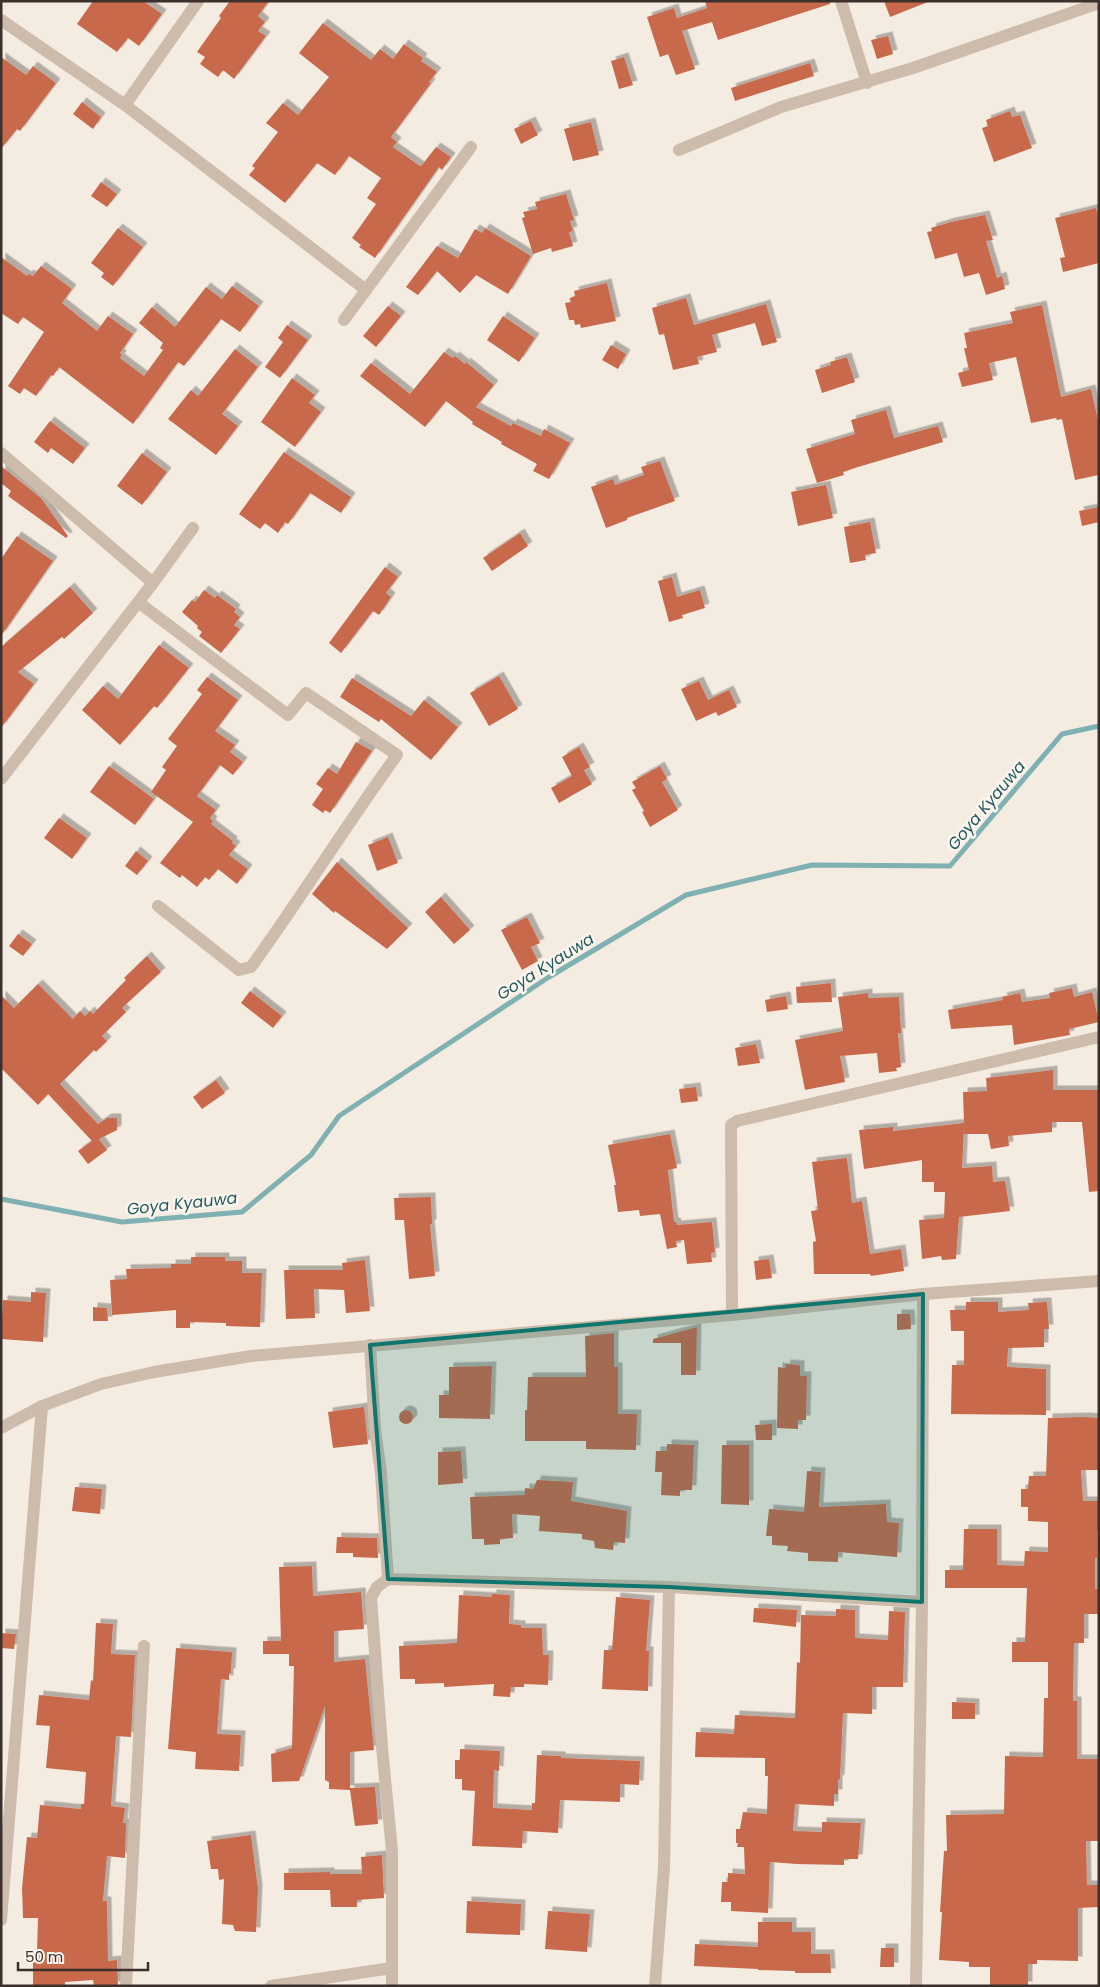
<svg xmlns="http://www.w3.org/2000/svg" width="1100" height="1987" viewBox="0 0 1100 1987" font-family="Poppins,sans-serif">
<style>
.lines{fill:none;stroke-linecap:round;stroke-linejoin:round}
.stream{stroke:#7fb0b2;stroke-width:5}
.building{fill:#c8694b;filter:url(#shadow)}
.minor{stroke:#cdbbac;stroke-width:12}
.tertiary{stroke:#cdbbac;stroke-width:12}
.marked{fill:#0f766e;fill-opacity:0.2;stroke:#0f766e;stroke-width:4;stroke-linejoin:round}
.labels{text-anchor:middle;stroke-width:5;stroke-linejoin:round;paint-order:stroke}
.water-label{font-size:16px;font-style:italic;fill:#1f5a5e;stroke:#fbf5ee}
</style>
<defs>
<filter id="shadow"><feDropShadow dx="4.5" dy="-4.5" stdDeviation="0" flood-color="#0004"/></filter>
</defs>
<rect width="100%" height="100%" fill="#f4ebe1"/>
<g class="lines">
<path class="stream" d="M1 1199 122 1222 242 1212 311 1155 339 1116 549 977 686 895 812 865 950 866 1062 734 1099 726"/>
</g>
<path class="building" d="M93 1H143L162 14 139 46 128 38 117 52 77 24Z
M230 1H269L258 16 265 22 258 31 266 36 234 79 223 70 218 77 200 64 205 57 197 52 221 18 219 16Z
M705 1H830V4L718 40 712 22 682 31 695 69 676 75 668 54 660 57 647 17 674 8 677 18 707 8Z
M884 1H928V2L890 17Z
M323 23 371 60 380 49 393 59 404 44 423 58 421 61 437 72 429 82 431 83 391 137 397 142 393 147 420 166 422 165 436 147 451 157 442 170 439 167 375 258 359 247 361 245 352 238 376 204 367 198 381 178 349 156 335 175 317 163 285 203 249 175 255 168 252 166 278 132 266 123 283 103 298 115 329 77 299 53Z
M888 36 893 54 877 59 871 40Z
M1 57 26 75 33 66 56 83 20 131 17 129 1 149Z
M624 57 633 85 619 89 611 61Z
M810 63 814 76 735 101 731 88Z
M82 102 101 117 93 129 73 114Z
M1010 111 1012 117 1020 115 1032 148 994 162 982 128 988 126 986 120Z
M531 121 538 135 521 144 514 129Z
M591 122 599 155 573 161 564 129Z
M101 182 117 194 107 207 91 196Z
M566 194 574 220 570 221 573 231 569 232 573 246 552 252 551 248 533 254 522 218 525 217 523 212 537 209 535 202Z
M1096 208 1099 220V263L1063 272 1060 258 1065 257 1055 218Z
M985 215 993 240 986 241 997 278 1002 276 1005 289 986 295 979 273 964 277 957 253 935 259 927 232 932 231 931 228 951 222Z
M118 228 143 247 113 286 101 277 104 273 91 263Z
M485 228 531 256 508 294 476 275 460 293 437 271 418 295 406 287 437 246 458 258 475 229 482 233Z
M1 257 27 276 29 274 33 276 41 266 72 289 62 303 97 331 108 316 133 334 120 353 122 355 120 358 144 376 163 350 160 348 163 343 139 323 152 307 175 327 206 287 222 299 232 286 259 306 240 332 221 319 184 366 178 362 133 424 59 367 53 376 51 375 36 396 24 388 20 394 8 386 44 332 23 317 18 324 1 313Z
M607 283 616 321 581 328 580 324 575 325 574 320H569L565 303 571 302 570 298 575 296 574 291Z
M686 298 694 325 766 304 777 342 762 346 755 323 712 335 717 352 697 357 699 364 673 370 664 334 659 335 652 308Z
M1042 305 1061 397 1091 389 1099 425V475L1075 480 1062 419 1057 420 1056 418 1031 423 1016 357 989 363 993 380 962 387 958 373 969 370 964 348H967L964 333 1013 323 1010 312Z
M388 306 401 316 376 347 363 336Z
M503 316 535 338 519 362 487 340Z
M287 325 308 340 280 378 265 367 283 342 278 338Z
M611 345 626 354 618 369 602 360Z
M235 349 258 367 222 414 238 426 216 455 168 419 191 390 198 396Z
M444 352 453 358 455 356 465 364 466 362 494 385 476 407 511 426 513 423 541 436 544 429 570 443 549 479 533 471 537 464 501 444 502 442 472 424 473 422 446 401 425 427 360 376 371 363 410 394Z
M847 357 855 382 822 393 815 370 831 365 830 362Z
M292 378 315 395 309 403 321 412 295 447 261 422Z
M886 410 894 438 938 426 943 442 858 467 843 472 844 475 817 483 806 449 855 434 851 420Z
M50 421 85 448 73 464 51 448 48 453 34 442Z
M284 452 351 497 341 513 310 493 288 524 285 522 278 533 265 523 260 529 239 514Z
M142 453 167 472 142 505 117 486Z
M660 461 675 501 627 518V520L606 528 591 487 613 479 615 485 644 475 641 467Z
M1 466 41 498 68 536 66 538 8 496 11 491 1 483Z
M826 485 833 518 798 526 791 492Z
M1099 507V522L1082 526 1079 511Z
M870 522 876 553 865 555 866 560 850 563 844 527Z
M520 533 528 546 492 571 483 558Z
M17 536 53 561 1 636V559Z
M385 567 398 577 386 593 391 597 379 615 373 611 341 653 329 643Z
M672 577 677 597 700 590 705 608 682 615 683 618 669 622 658 581Z
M70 587 93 613 64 639 62 637 18 672 34 684 1 728V647Z
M204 590 215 598 217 595 236 609 234 612 240 617 234 625 240 629 221 653 199 636 202 632 197 628 198 626 182 612 192 600 195 602Z
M159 645 189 668 157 708 154 706 120 745 82 710 103 686 118 699Z
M499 676 518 709 489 726 470 693Z
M207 677 238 700 215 731 235 745 230 752 243 762 233 775 220 765 197 796 216 810 210 818 213 821 211 824 233 841 232 843 236 846 229 855 248 869 237 884 218 869 209 880 205 877 197 887 182 875 180 878 160 863 193 822 151 792 166 770 162 767 177 746 168 739 202 694 197 690Z
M352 678 411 716 424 700 458 727 431 760 381 719 379 722 340 697Z
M699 681 708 700 729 690 737 707 718 716 716 712 696 721 681 689Z
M356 742 372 751 330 813 325 810 323 813 312 805 323 789 316 784 328 768 337 774Z
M579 747 590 767 584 770 592 784 559 803 551 788 572 776 562 757Z
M109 766 154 799 135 825 90 792Z
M660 766 667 779 662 782 678 810 650 827 642 812 644 811 632 790 636 788 632 782Z
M59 818 87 838 72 859 44 838Z
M388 837 398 863 377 871 368 845Z
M136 851 148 861 137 875 125 866Z
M337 862 408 928 387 949 335 911 334 913 312 894Z
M441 897 470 930 454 944 425 912Z
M527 917 540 943 531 947 538 961 522 970 501 930Z
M18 934 32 944 23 956 9 946Z
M147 956 161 972 122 1008 126 1012 102 1036 107 1041 96 1052 94 1050 60 1084 98 1124 107 1118H117V1130L99 1139 107 1150 88 1164 78 1151 92 1141 48 1094 38 1105 1 1068V995L14 1008 38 984 73 1019 80 1011 85 1016 90 1011 93 1014 126 980 124 978Z
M831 983 832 1002 797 1003 796 987Z
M1072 988 1074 997 1092 992 1099 1022 1069 1029 1070 1035 1014 1045 1012 1025 951 1029 948 1010 1003 1000 1002 997 1020 993 1022 1002 1050 998 1049 993Z
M250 991 282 1016 273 1028 241 1003Z
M868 993V998L899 997 901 1033H898L901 1067 896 1068 897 1071 879 1073 877 1053 840 1056 845 1082 805 1090 795 1040 843 1031 838 997Z
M786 996 788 1009 767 1012 765 1000Z
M756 1044 760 1063 738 1066 735 1048Z
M1053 1070V1090H1099V1191L1089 1192 1082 1122H1052V1132L1008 1136 1009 1146 991 1149 988 1134H964V1127L962 1168 992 1166 993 1182 1005 1181 1010 1211 959 1217 956 1259 942 1260 941 1256 922 1259 919 1220 944 1218 945 1192H934V1182H922V1160L864 1169 859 1130 893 1127V1131L964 1123 963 1092 987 1091 986 1078Z
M216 1080 225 1093 202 1109 193 1097Z
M696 1087 698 1101 681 1103 679 1089Z
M670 1134 677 1168 668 1170 674 1222H676L677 1225 712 1222 715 1252 711 1253 712 1262 687 1264 684 1240 676 1241 677 1247 667 1249 660 1214 640 1216 639 1210 618 1212 614 1185H616L608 1145Z
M847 1158 852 1203 862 1201 870 1254 901 1249 904 1271 871 1276 870 1274H814L813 1242 816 1241 811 1211 818 1210 812 1162Z
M431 1197 432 1224H430L435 1276 409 1279 404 1220H395L394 1198Z
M191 1257H225V1261H242V1273H262L260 1327 226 1326V1323L190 1322V1328H176V1310L112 1315 110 1280 127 1279 126 1269 171 1268V1264H191Z
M769 1259 772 1278 756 1280 754 1261Z
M365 1260 370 1311 346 1313 344 1290 314 1289 315 1318 286 1319 284 1270H343L342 1263Z
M31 1292 46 1293 43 1342 1 1339 3 1300 31 1302Z
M966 1302H998V1312L1029 1310 1028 1303 1047 1302 1049 1329H1044V1347L1008 1348 1007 1367 1046 1369V1415L951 1414 952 1365H964V1331H951L950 1310H966Z
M93 1307 107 1308 108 1321H93Z
M897 1314H910L911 1329 897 1330Z
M697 1327 696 1375H681V1343H653V1339Z
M614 1333V1367H618V1414H637L636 1450 586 1449V1441H525V1410H527L528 1377H586L585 1336Z
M786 1364 800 1365V1376H807L806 1420H798V1429L777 1428 778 1367 785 1368Z
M492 1366 490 1419 439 1418V1395H449V1367Z
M364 1407 368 1444 333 1448 328 1412Z
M399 1417a7 7 0 1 1 14 0a7 7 0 1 1-14 0Z
M1084 1417 1099 1418V1470H1081L1083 1501H1099V1530H1097V1558H1095V1589H1099V1614H1084V1643H1074L1073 1701H1077V1759H1099V1841H1086L1087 1885H1099V1907L1078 1908V1961L1037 1960V1964H1028V1986H990V1967H969V1962L939 1960 942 1912H940L944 1851H947L946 1815 1004 1814 1005 1756 1043 1757 1044 1698H1048V1662H1012V1642H1025L1027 1588H945V1570H963L964 1529H997V1565L1024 1566 1025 1551 1048 1552V1522L1028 1521V1507H1021V1489H1028L1029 1476H1046L1048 1418Z
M772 1424V1440H756L755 1425Z
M667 1444 694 1445 692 1490H680V1496L661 1495 662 1472H655L656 1451H667Z
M722 1445H749V1505L721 1504Z
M461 1451 463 1483 438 1485V1452Z
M807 1471 821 1472 819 1507 886 1504 887 1522 899 1523 897 1557 838 1552V1562L808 1561V1553L787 1551 788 1546 772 1545V1536H766L769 1509 804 1512Z
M537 1480 573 1482 571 1501 627 1511 625 1543 614 1542 613 1550 595 1548 594 1541 582 1539V1534L539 1531 540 1516 512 1514 513 1538 500 1539V1544L484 1545V1539H472L470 1497 525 1495V1488L533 1489Z
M75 1487 102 1489 100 1514 72 1511Z
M337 1537 377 1538 378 1558 353 1557V1553H336Z
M312 1566 313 1596 361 1592 364 1629 334 1631V1662L365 1659 374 1750 350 1752V1788L375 1787 378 1824 355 1826 350 1790 329 1789V1782L325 1780V1706L299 1781 272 1782 271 1754 292 1748 294 1666H289V1654H263V1641H281L279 1567Z
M492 1594 510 1595 509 1624 521 1625V1628H542L543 1655H549L548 1685 524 1684V1687H511L510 1697 493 1696 494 1684 444 1687V1683L415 1684V1679H400L399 1646 457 1643 459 1595 492 1597Z
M616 1597 650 1600 646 1651H649L648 1691 602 1689 604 1650H612Z
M754 1608 797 1610 796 1627 753 1622Z
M836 1609 855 1610V1638L888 1640 889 1611 905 1612 903 1687H872V1714L843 1713 840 1780 838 1779V1794H834V1806L795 1804 793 1831 822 1832V1822L861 1823 858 1859H844V1865L797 1864 770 1862 768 1913 731 1911V1902H721L722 1882H728V1873L745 1874 744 1847H737L738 1843H736V1829H740L743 1812 767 1814 768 1776H765V1758L695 1757 696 1732 734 1734 735 1715 795 1718 797 1662 800 1663 801 1615 836 1616Z
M96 1623 113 1624 111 1654 135 1655 131 1737 116 1736 111 1806 125 1808 123 1823H126L125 1858 107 1856 103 1901H107L108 1961 117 1960 118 1986H94L93 1980 65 1982V1986H33V1954H37L38 1918H23L22 1888 27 1837 37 1838 40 1805 81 1809V1804H84L86 1772 46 1768 50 1726 36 1725 39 1695 89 1700 91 1680 93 1681Z
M1 1633 16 1634 14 1649 1 1648Z
M176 1648 232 1652 231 1673H229V1680L221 1679 217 1734 241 1735 239 1771 195 1769 196 1752 168 1749Z
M952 1702 975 1703V1719H952Z
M460 1749 500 1751 499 1771 494 1770 493 1808 532 1810V1803H535L537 1755 561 1756V1758L640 1761 639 1785 620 1784V1802L560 1800 558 1833 523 1831 522 1848 472 1846 475 1791 462 1790V1779H455V1760H460Z
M251 1835 258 1889 256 1932 235 1931 233 1925 222 1924 224 1879 219 1880 218 1869H211L207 1841Z
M382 1855 384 1898 357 1900V1907H331L330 1890H284V1873L330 1872V1874H362L361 1857Z
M467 1901 521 1904 520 1935 466 1933Z
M548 1911 590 1914 587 1952 545 1949Z
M758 1922H792V1932H811V1954H830L831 1973H795V1971L758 1970V1969L694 1966 695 1944 758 1947Z
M881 1948H894V1967H880Z"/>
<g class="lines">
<path class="minor" d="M841 1 867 83
M1 20 125 105 366 290
M125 105 198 1
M679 150 781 107 913 68 1099 3
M344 320 471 147
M1 453 153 583
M138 602 288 715 306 693 397 755C346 825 301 898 251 967L239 970 158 906
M1 779 153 583 193 528
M732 1315 731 1125 737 1121 1099 1037
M370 1345 375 1429 381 1473 388 1579
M1 1920 42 1406
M126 1986 144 1646
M271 1986 392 1968V1851L382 1747 371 1598 377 1587 388 1579 669 1587 922 1602
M392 1986V1968
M655 1986 664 1868 669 1587
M916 1986 922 1602 923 1294"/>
<path class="tertiary" d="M1 1428 42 1406 101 1384 154 1372 251 1356 732 1315 923 1294 1099 1281"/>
</g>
<path class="marked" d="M923 1294 922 1602 669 1587 388 1579 370 1345Z"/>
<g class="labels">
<g class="water-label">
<text transform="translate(986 805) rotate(-50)" y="6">Goya Kyauwa</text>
<text transform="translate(545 966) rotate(-32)" y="6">Goya Kyauwa</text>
<text transform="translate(182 1203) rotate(-6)" y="6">Goya Kyauwa</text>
</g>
</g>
<rect width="1100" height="1987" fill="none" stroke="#3b302b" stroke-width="5"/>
<path d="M18 1962v8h130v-8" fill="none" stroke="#3b302b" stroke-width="2.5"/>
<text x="25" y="1962" font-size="15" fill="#3b302b" stroke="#fbf5ee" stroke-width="4" paint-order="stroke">50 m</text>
</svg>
